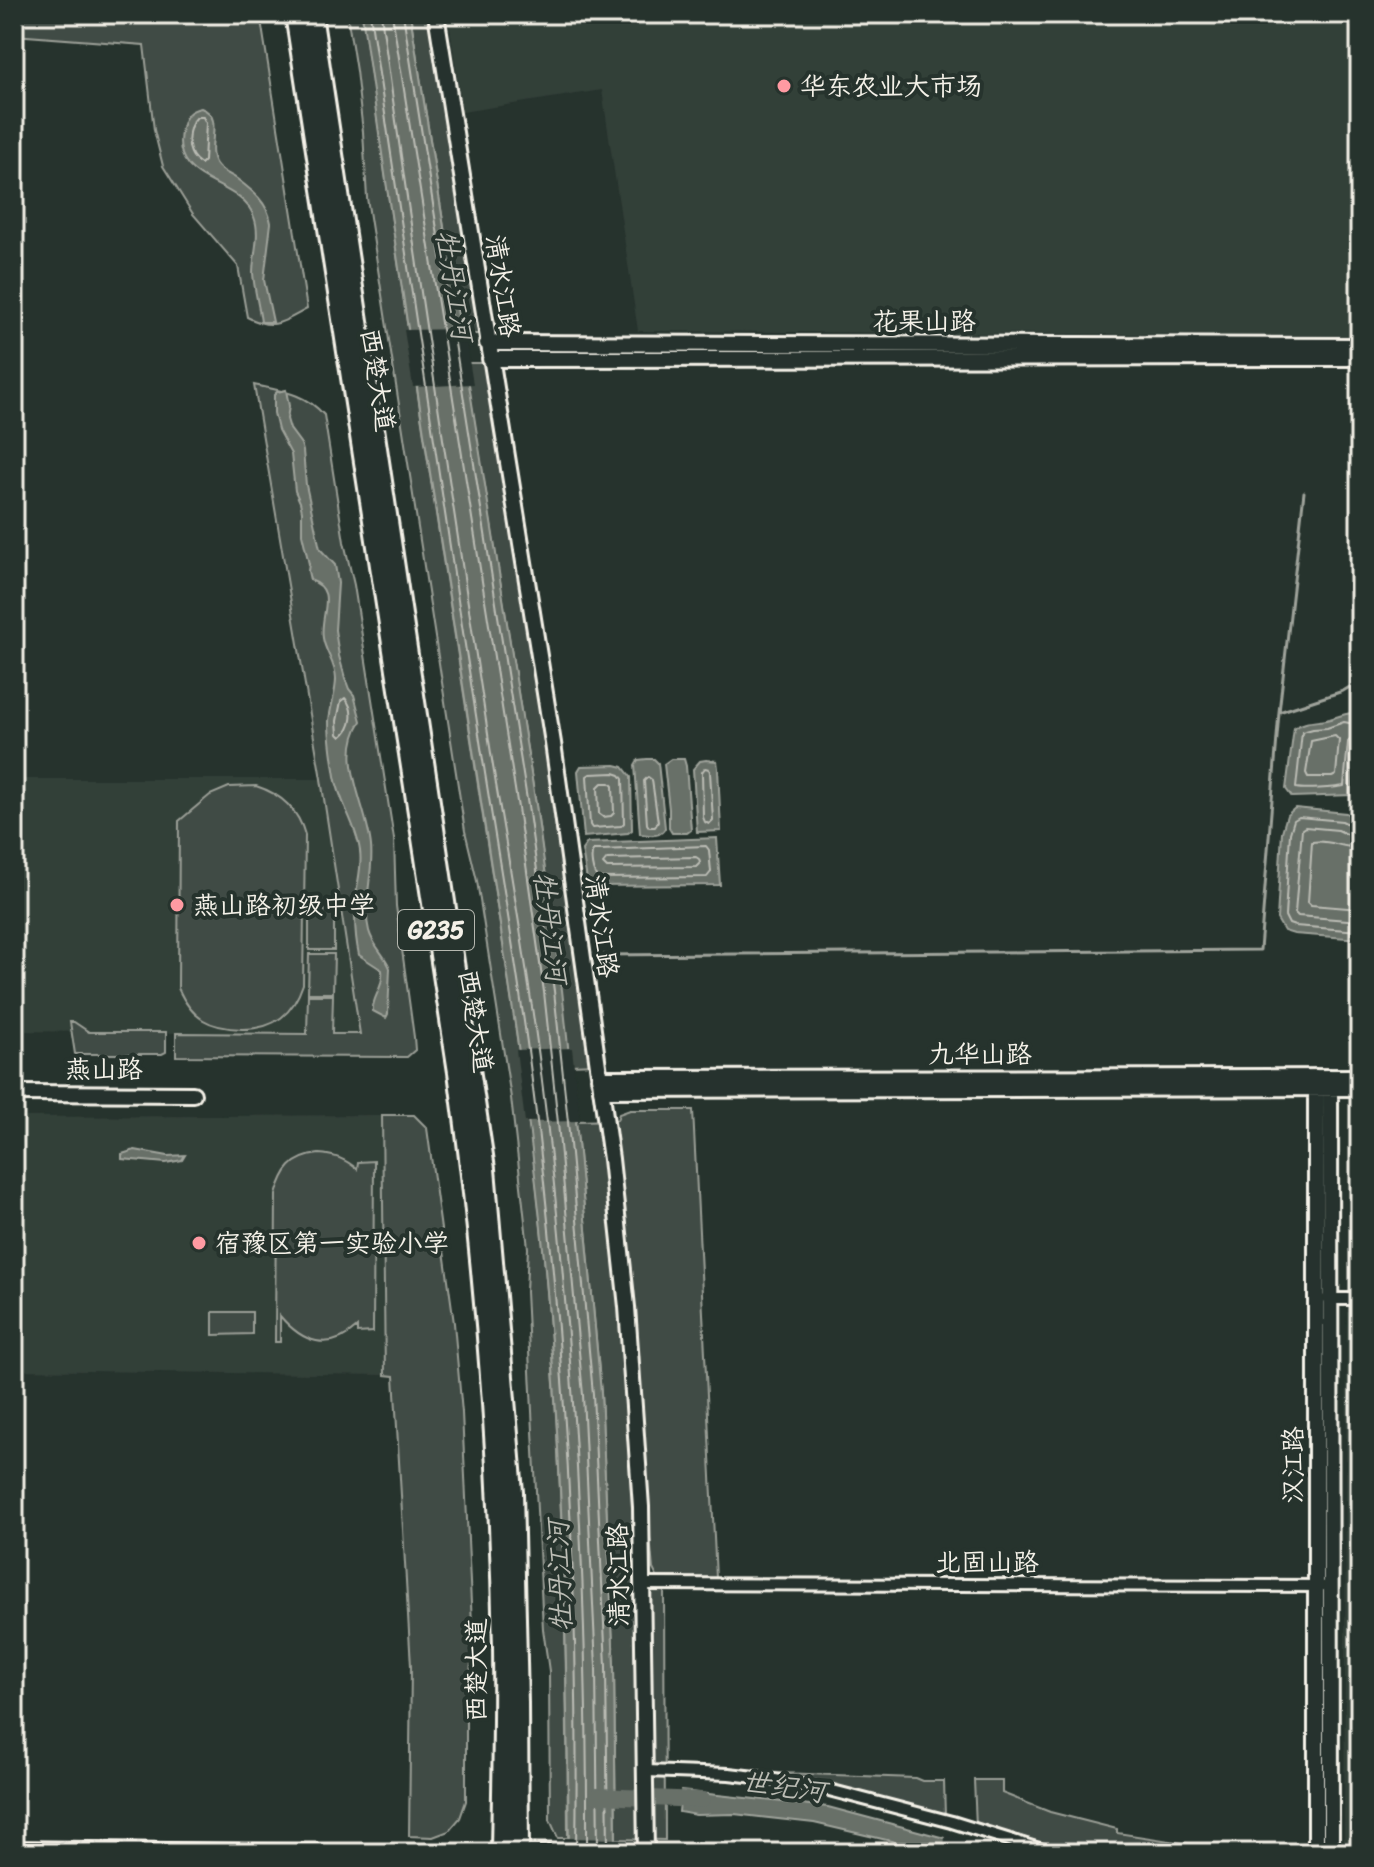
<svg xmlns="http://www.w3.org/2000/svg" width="1374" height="1867" viewBox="0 0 1374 1867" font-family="Sriracha,'LXGW WenKai TC',sans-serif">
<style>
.built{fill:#333f39}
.green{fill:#414b45;stroke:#9a9e96;stroke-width:2}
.water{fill:#676f68;stroke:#9fa39b;stroke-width:2}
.pier{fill:#26332d}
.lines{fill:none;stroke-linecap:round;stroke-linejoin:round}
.shore{stroke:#bcbdb5;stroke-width:2}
.stream{stroke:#9fa39b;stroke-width:3}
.river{stroke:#676f68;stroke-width:16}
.street-casing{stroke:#f4f1e8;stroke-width:16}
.secondary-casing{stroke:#f4f1e8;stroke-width:20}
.highway-casing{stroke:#f4f1e8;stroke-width:24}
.street{stroke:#26332d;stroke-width:10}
.secondary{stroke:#26332d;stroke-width:14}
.highway{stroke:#26332d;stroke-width:18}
.poi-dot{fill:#ff9aa2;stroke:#26332d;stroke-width:3}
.labels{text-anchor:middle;stroke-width:8;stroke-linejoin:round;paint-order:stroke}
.shield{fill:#26332d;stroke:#b6b8b0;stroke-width:2}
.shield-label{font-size:24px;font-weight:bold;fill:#f4f1e8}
.poi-label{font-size:26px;fill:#f4f1e8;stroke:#26332d;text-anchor:start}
.street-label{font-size:26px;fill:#f4f1e8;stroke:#26332d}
.water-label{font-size:28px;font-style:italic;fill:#bcbdb5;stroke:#26332d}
</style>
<rect width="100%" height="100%" fill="#26332d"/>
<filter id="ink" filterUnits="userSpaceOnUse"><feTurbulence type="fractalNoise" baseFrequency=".0125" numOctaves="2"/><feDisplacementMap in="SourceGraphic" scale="16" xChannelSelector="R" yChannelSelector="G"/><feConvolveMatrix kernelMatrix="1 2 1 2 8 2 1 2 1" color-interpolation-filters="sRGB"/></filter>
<g filter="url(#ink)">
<path class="built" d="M448 14H1360V336L638 331 602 90 462 112Z
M14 779H321L360 1035 14 1031Z
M382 1115 385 1375 14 1370V1117Z
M1347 1312H1360V1853H1344Z"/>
<path class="green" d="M14 14H260L307 309C283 322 274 331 247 317L238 266 193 214 163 166 154 130 144 45 14 35Z
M347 14H363C397 267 437 520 476 772 501 934 529 1095 544 1257 562 1451 567 1644 568 1838H558L550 1820 549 1671 543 1629 526 1292 528 1248 511 1098 477 881 465 831 367 198 363 132 356 71Z
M410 14H433L483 334H461Z
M465 363H487L543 704 596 1064 570 1065 536 805Z
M254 385C281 391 305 393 324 415L344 542 354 585 394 839 396 906 414 1037 415 1050 407 1057 176 1056V1033L307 1034 308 995H333L332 1034H360L321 779Z
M256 786C281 794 298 809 305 835L303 984C293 1014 275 1029 242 1029 209 1028 192 1019 178 988L179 821 210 795 229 787Z
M309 910 334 911V950H309Z
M309 954H334L333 993H308Z
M70 1022H74L89 1032H166V1052L162 1054H75Z
M630 1110H693L716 1578 657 1577 653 1569 646 1494 650 1591H664L665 1840 616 1839 614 1666 601 1393 576 1121 617 1120 619 1114Z
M382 1115H414L427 1128 454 1323 462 1413 473 1646 466 1710V1801L460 1818 449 1831 433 1837 409 1836 411 1666 394 1376 385 1375Z
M319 1154C335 1155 345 1159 357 1169L358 1162 374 1161 373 1332 357 1333V1327C329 1353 302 1342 280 1316V1342H275L276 1195C283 1170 292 1157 319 1154Z
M213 1312H252V1334L213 1335Z
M1351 1316H1360V1428H1351Z
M672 1769 915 1778 922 1781H944L945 1816 859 1794Z
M974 1780H1002V1793L1050 1812 1117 1829V1833L1209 1847 1307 1848V1853H1063L976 1826Z"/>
<path class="water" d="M362 14H410L536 805 562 990 576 1121 601 1393 614 1666 616 1853H569C567 1654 563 1456 544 1258 528 1094 501 932 476 769 437 518 397 266 362 14Z
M201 108C226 117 204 147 216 164 221 172 230 174 237 179 253 191 268 203 271 223L264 280 273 322H261C259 306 254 289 253 273 253 254 261 235 254 217 241 178 167 186 182 128 185 116 189 110 201 108Z
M286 390 289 406 287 419 290 429 301 444 303 451 306 485 320 549 335 565 338 583 335 630 339 656 345 678 349 689 354 695 361 721C336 760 367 804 371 846 374 874 362 903 369 931 373 946 385 955 390 968L388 1014 386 1018 373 1011C371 998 384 989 382 970L359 955C354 932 354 911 357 888 359 876 362 864 360 851 357 825 339 802 335 776 332 758 329 739 329 721 330 707 336 693 336 679 336 664 325 652 323 638 319 615 339 590 310 580L308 571 309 564 302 534V511L300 502 295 491 291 454 278 430 274 413V395L277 392Z
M1352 713 1357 717 1353 795 1292 797 1286 789 1294 728C1305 721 1314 722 1326 720 1335 718 1342 714 1352 713Z
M647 759H654L658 763 665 828C660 838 650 835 640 834L635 765 638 760Z
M671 759H684L686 766 691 830 687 833H672L669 828V809L664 764Z
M706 760 717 761 718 768 721 831 697 832 693 769 700 761Z
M615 765 623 767 631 777 632 830 628 833 584 837 578 771 581 766Z
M1295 808 1346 813 1353 818 1360 815V939L1294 934 1284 931 1277 919 1282 832 1287 815Z
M717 838 720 885 588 886 582 850 587 843Z
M135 1150 168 1156 185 1155 182 1160 166 1163 122 1159V1154Z
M681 1791 828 1807 1001 1853H930L891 1841 814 1823 734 1814 696 1815 679 1812Z"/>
<path class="pier" d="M464 329 473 384 413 387 404 330Z
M572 1048 580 1121 525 1122 516 1050Z
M945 1834 977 1842V1853H944Z
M565 1838 620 1839V1853H565Z"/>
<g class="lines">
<path class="shore" d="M370 14C405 257 442 499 480 741 497 852 517 962 531 1073 564 1330 580 1593 576 1853
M381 14C415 263 454 511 492 760 509 864 528 968 541 1073 574 1332 588 1592 587 1853
M392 14 518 808 544 992 558 1123 583 1395 596 1667 598 1853
M403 14 528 806 554 991 568 1122 593 1394 606 1666 608 1853
M197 117H203L206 123 204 161 201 164C185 155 185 129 197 117Z
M345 698C355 710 353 728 341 737L338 734 337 721 341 701Z
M1360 725 1344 722 1327 728 1313 729 1302 732 1296 788C1305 790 1334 788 1344 786L1348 742 1353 737 1360 736
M1335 736 1339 740 1336 775 1332 777H1308L1306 773 1311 741Z
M705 768 709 769 710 772 713 820 709 824 705 822 703 817 702 772Z
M614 773 620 775 623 779 624 823 621 826 592 828 590 825 587 776 590 774Z
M648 777 652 780 658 822 655 827H649L647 824 644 781Z
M602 783H610L613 786 614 813 611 816 603 817 599 814 598 787Z
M1360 824 1352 826 1342 821 1299 817 1294 820 1290 833 1285 916 1289 924 1295 926 1360 931
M1360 835 1351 836 1338 830 1305 827 1302 829 1295 913 1298 916 1360 921
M706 846 709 850 711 872 707 877 598 878C592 873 590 857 593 850H600Z
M1360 847C1342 849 1331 839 1312 842L1308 902 1311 905 1360 909
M696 857 699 859 700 863 696 867 607 868 603 864 607 859Z"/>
<path class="stream" d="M1279 712 1343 691 1360 681
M598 955 1260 950 1279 712 1304 492"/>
<path class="river" d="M597 1796 702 1800"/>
<g class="street-casing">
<path id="street" d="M1327 1299H1360
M643 1584 1321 1586
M646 1771 729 1774 764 1778 829 1790 952 1822 1052 1853"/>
</g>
<g class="secondary-casing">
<path id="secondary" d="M436 14 553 743 611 1159 627 1307 641 1507 646 1853
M487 343 1360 346
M490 359 1360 358
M1330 1077 1331 1853
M599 1078 1360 1077
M601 1090 1360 1088
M14 1093 193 1094
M14 1849 326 1853
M525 1853H548
M1316 1853V1077"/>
</g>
<g class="highway-casing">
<path id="highway" d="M295 14 458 1072C484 1262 499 1455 503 1647 504 1715 502 1784 501 1853
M312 14 485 1169 513 1492 518 1703 519 1853"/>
</g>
<use href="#street" class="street"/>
<use href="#secondary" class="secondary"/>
<use href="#highway" class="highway"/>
</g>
</g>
<g class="poi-dot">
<circle cx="784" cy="86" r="8"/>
<circle cx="177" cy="905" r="8"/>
<circle cx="199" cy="1243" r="8"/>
</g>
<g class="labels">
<rect class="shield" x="398" y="910" width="76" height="40" rx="6"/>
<g class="shield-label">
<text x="436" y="938">G235</text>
</g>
<g class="poi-label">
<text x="800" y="95">华东农业大市场</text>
<text x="193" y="914">燕山路初级中学</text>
<text x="215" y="1252">宿豫区第一实验小学</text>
</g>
<g class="street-label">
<text transform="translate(503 286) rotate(81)" y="9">清水江路</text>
<text x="924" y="330">花果山路</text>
<text transform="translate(378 380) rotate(81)" y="9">西楚大道</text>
<text transform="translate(602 926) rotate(82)" y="9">清水江路</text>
<text transform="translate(476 1021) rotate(81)" y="9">西楚大道</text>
<text x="980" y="1063">九华山路</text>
<text x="104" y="1078">燕山路</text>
<text transform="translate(1293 1465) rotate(-90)" y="9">汉江路</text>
<text x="987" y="1571">北固山路</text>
<text transform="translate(618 1575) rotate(-91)" y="9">清水江路</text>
<text transform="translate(476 1670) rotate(-90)" y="9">西楚大道</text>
</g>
<g class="water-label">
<text transform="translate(455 285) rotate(81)" y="10">牡丹江河</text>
<text transform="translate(551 927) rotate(83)" y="10">牡丹江河</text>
<text transform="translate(559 1576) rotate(-92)" y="10">牡丹江河</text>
<text transform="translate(784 1786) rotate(8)" y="10">世纪河</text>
</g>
</g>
<rect width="1374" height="1867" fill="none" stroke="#26332d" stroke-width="48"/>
<rect x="24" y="24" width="1326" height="1819" fill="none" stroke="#f4f1e8" stroke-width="3" filter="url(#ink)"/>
</svg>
